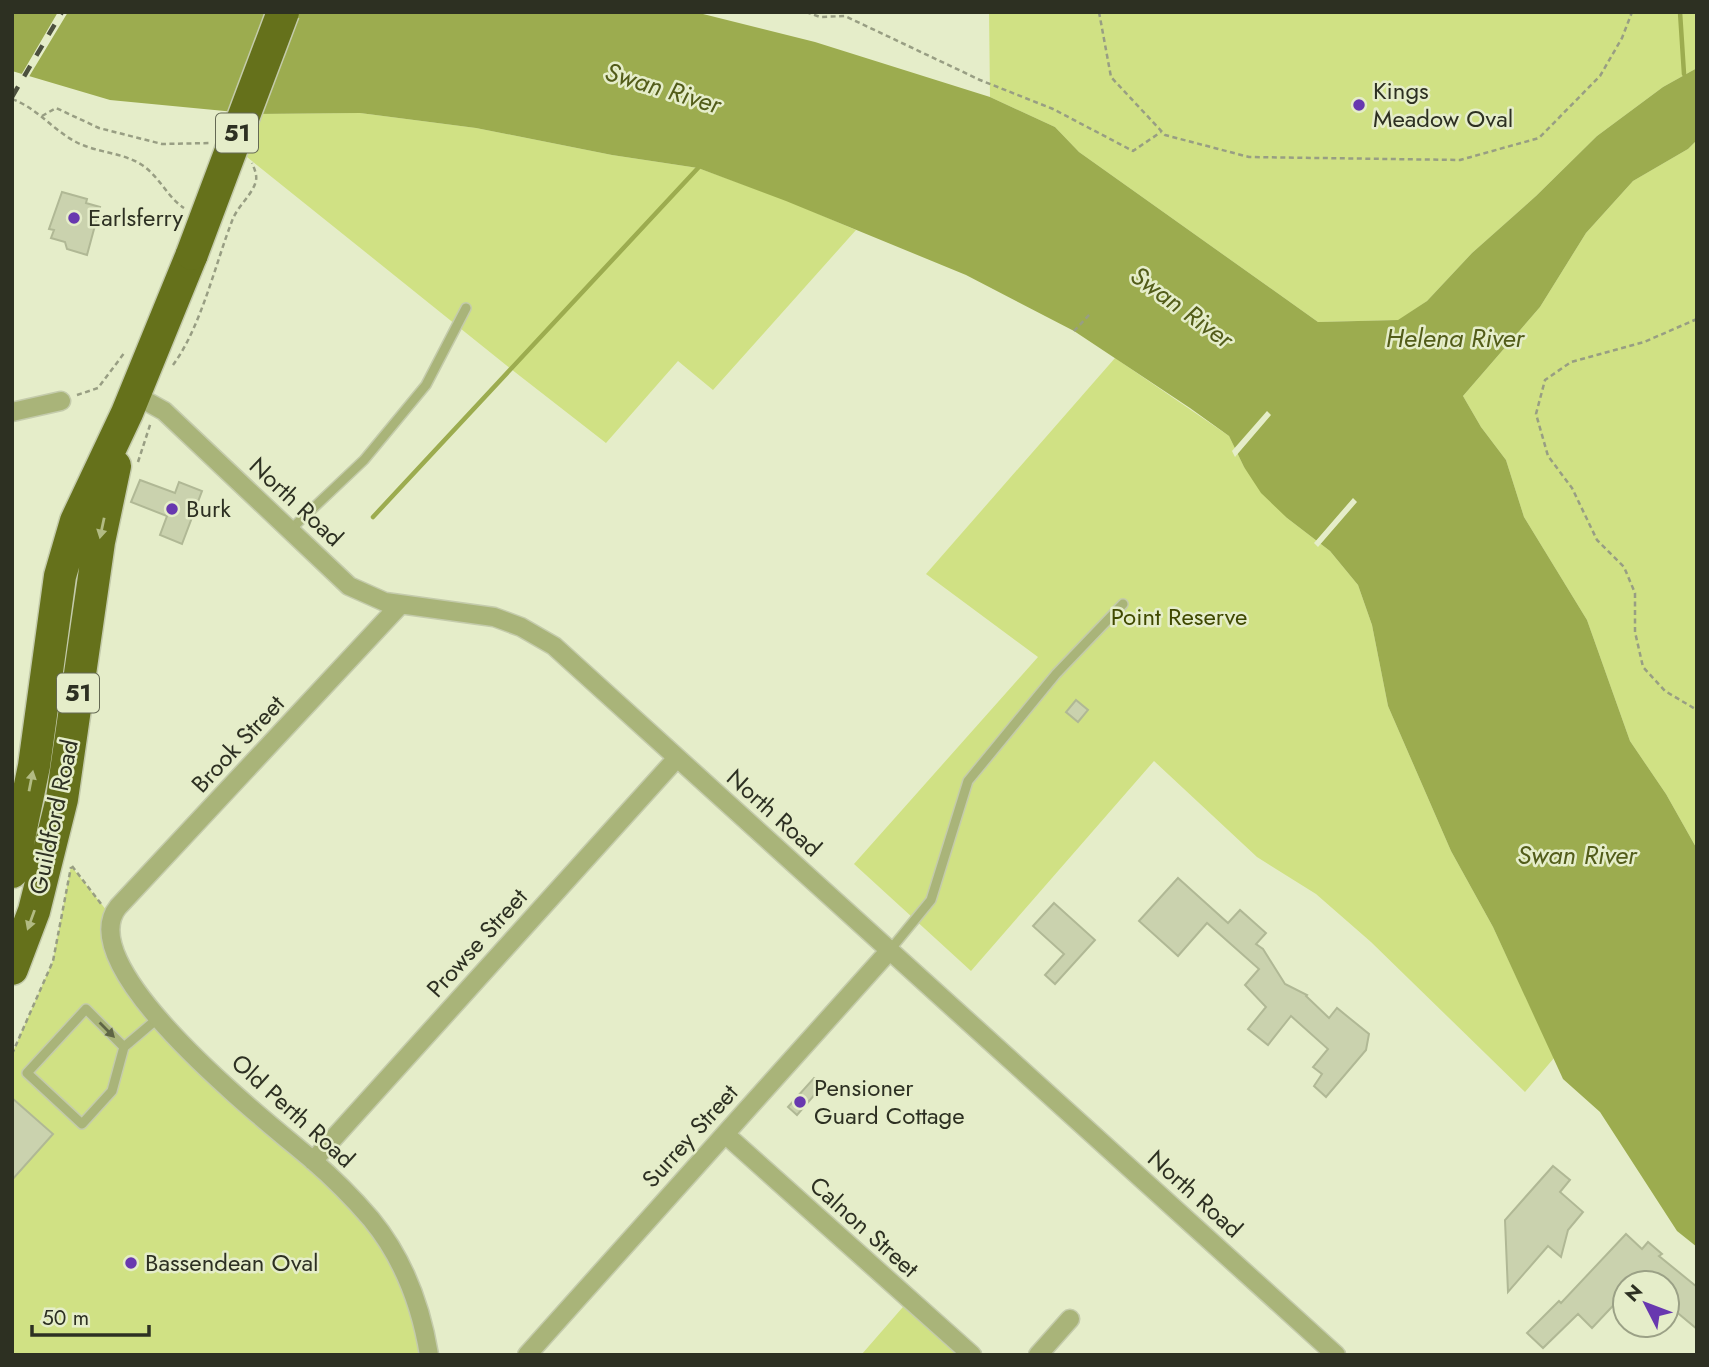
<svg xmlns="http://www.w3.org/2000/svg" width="1709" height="1367" viewBox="0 0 1709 1367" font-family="Jost,sans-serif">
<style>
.green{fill:#d0e184}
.water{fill:#9cac4f}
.pier{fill:#e5edc9}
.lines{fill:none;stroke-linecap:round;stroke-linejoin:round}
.stream{stroke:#9cac4f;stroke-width:4.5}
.building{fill:#cad2ae;stroke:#b0b895;stroke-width:2}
.lane-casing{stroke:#c4cbab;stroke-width:12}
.street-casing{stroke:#c4cbab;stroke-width:21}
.highway-casing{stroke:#c4cbab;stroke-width:35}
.path{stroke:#989e83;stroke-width:2.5;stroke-dasharray:5 3.5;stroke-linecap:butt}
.lane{stroke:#a9b479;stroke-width:9}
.street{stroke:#a9b479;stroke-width:18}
.highway{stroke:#65711b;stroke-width:32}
.rail{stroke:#4d513f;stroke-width:4.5;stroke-dasharray:12 12;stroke-linecap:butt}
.highway-bridge-casing{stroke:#c4cbab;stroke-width:35;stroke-linecap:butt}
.highway-bridge{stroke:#65711b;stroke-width:32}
.oneway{fill:#b2bb83}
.oneway2{fill:#5f6545}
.poi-dot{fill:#6838af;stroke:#e5edc9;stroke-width:2.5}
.labels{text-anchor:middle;stroke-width:5;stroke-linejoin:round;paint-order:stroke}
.shield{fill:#e5edc9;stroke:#646954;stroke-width:2}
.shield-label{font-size:23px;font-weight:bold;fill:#2d3022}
.poi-label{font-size:24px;fill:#2d3022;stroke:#e5edc9;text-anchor:start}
.street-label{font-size:24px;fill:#2d3022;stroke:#e5edc9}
.park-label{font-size:24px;fill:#404900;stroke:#e5edc9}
.water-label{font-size:26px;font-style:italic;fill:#525c19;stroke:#e5edc9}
</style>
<rect width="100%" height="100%" fill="#e5edc9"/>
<path class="green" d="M989 12H1697V68L1663 87 1597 136 1536 196 1472 253 1427 301 1399 320 1318 322 1079 152 1055 127 990 97Z
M360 113 476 128 612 155 698 168 786 200 856 230 713 390 678 361 606 443 511 369 242 153 256 114Z
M1697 140V849L1666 794 1630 741 1587 620 1524 517 1506 460 1481 427 1463 396 1540 307 1586 233 1633 181 1688 149Z
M1115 358 1229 436 1244 467 1287 518 1330 551 1358 585 1372 625 1388 706 1451 851 1493 927 1554 1058 1525 1092 1371 942 1316 894 1257 857 1154 761 971 971 854 864 1038 657 926 574Z
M71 866 111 916 126 976 388 1242 429 1355H12V1054L53 961Z
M909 1300 972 1355 862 1354Z"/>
<path class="water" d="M12 12H695L815 42 990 97 1055 127 1079 152 1318 322 1398 320 1427 301 1472 253 1536 196 1597 136 1663 87 1697 68V140L1688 149 1633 181 1586 233 1540 307 1463 396 1481 427 1506 460 1524 517 1587 620 1630 741 1666 794 1697 849V1247L1677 1231 1600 1112 1563 1079 1493 927 1451 851 1388 706 1372 625 1358 585 1330 551 1287 518 1261 493 1244 467 1229 436 1190 408 1074 331 966 275 786 201 698 168 612 155 476 128 360 113 256 114 110 100 12 71Z"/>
<path class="pier" d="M58 12H68L27 80 20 77Z
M1267 411 1271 415 1235 457 1232 451Z
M1353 498 1357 502 1318 547 1314 543Z"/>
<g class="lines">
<path class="stream" d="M1680 12 1684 74
M373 517 698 168"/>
</g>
<path class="building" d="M62 192 87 199 86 203 100 207 87 255 67 249 65 242 51 238 54 230 49 229Z
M140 480 175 493 179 482 202 491 182 544 160 535 167 516 131 502Z
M1076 700 1088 710 1078 722 1066 712Z
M1178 878 1228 923 1240 910 1266 933 1256 944 1263 949 1285 984 1307 995 1306 996 1329 1018 1337 1008 1369 1034 1366 1050 1326 1097 1314 1086 1322 1074 1313 1067 1328 1049 1291 1016 1268 1045 1248 1029 1266 1007 1245 985 1259 969 1207 923 1178 956 1139 921Z
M1054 903 1095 940 1055 984 1045 975 1064 954 1033 926Z
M814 1078 823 1085 797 1115 788 1107Z
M12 1098 53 1134 12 1180Z
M1553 1166 1570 1180 1560 1192 1583 1212 1568 1230 1561 1257 1548 1246 1508 1292 1505 1220Z
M1626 1234 1642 1249 1648 1242 1662 1254 1659 1256 1697 1287V1329L1667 1304V1283H1625V1293L1592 1328 1578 1314 1543 1348 1527 1333 1559 1301 1561 1303Z"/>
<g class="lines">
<g class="lane-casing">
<path id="lane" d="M290 530 364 460 426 385 466 308
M890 950 931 900 968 781 1056 674 1123 604
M124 1047 86 1009 27 1073 82 1124 112 1091 124 1047 157 1019"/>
</g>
<g class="street-casing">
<path id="street" d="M135 395 164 411 349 586 385 602 494 617 521 627 554 646 1336 1355
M12 412 61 401
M400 605 118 907C69 968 269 1123 311 1159 332 1177 353 1198 371 1219 403 1258 421 1306 429 1355
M725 1134 972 1355
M313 1161 677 758
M527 1355 890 950
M1038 1355 1070 1319"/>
</g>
<g class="highway-casing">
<path id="highway" d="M12 872 34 766 60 576 76 521 127 413 192 254
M12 969 34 911 62 799 99 542 115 466"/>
</g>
<path class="path" d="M806 12 820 17 845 16 980 80 1053 109 1133 151 1161 132
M1099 12 1111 77 1165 135 1249 157 1460 160 1539 138 1600 76 1622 38 1632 12
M12 99C37 108 53 130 76 142 97 153 122 152 142 165 160 177 167 197 184 208
M42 116 56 108 99 128 162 144 210 143
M1697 319 1644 342 1571 362 1545 380 1536 414 1548 456 1572 488 1597 540 1624 567 1635 593V632L1643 667 1665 691 1697 710
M1074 331 1090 314
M173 365C201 327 215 265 232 221 237 207 250 197 255 184 258 177 255 170 252 163
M77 395 98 388 125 352
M138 462 151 422
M72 866 102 905
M12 1054 53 961 71 867"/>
<use href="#lane" class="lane"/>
<use href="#street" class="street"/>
<use href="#highway" class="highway"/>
<path class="rail" d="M12 97 62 12"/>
<g class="highway-bridge-casing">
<path id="highway-bridge" d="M192 254 283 12"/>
</g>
<use href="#highway-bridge" class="highway-bridge"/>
</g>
<defs><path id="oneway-solid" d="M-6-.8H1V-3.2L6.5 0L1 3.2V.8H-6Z" transform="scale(1.75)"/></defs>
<g class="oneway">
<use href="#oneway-solid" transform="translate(102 528) rotate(102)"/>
<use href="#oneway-solid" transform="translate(31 781) rotate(-79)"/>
<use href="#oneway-solid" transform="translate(31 920) rotate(110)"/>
</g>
<use class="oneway2" href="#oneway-solid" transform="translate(107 1030) rotate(45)"/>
<g class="poi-dot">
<circle cx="1359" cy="105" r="7"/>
<circle cx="74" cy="218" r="7"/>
<circle cx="172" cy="509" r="7"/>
<circle cx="800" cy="1102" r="7"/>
<circle cx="131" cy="1263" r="7"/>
</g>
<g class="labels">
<g class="shield">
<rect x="216" y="113.5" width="42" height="39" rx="5"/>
<rect x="57" y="673.5" width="42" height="39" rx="5"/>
</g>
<g class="shield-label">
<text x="237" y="141">51</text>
<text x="78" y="701">51</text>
</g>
<g class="poi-label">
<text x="1373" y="99">Kings<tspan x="1373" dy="28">Meadow Oval</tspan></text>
<text x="88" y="226">Earlsferry</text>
<text x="186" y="517">Burk</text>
<text x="814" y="1096">Pensioner<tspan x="814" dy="28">Guard Cottage</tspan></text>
<text x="145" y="1271">Bassendean Oval</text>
</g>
<g class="street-label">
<text transform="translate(296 502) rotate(43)" y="8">North Road</text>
<text transform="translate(238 744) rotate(-47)" y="8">Brook Street</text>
<text transform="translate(774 813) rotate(42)" y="8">North Road</text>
<text transform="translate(54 817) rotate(-78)" y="8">Guildford Road</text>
<text transform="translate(477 943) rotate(-48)" y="8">Prowse Street</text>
<text transform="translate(293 1111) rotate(42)" y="8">Old Perth Road</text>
<text transform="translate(690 1136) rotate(-48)" y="8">Surrey Street</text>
<text transform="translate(1195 1194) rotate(42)" y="8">North Road</text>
<text transform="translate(864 1227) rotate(42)" y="8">Calnon Street</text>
</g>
<g class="park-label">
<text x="1179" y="625">Point Reserve</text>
</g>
<g class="water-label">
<text transform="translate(663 88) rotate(17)" y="9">Swan River</text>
<text transform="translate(1182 307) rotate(36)" y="9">Swan River</text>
<text x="1455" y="347">Helena River</text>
<text x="1577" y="864">Swan River</text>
</g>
</g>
<rect width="1709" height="1367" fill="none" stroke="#2d3022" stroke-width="28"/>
<g transform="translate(1646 1304) rotate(312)"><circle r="33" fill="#e5edc9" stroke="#9ba186" stroke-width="2"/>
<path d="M0-5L12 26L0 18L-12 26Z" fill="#6838af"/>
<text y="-10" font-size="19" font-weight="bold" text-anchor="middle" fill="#2d3022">N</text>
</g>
<path d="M32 1325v10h117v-10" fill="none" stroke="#2d3022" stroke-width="3.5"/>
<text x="42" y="1325" font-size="21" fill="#2d3022" stroke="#e5edc9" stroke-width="5" paint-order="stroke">50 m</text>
</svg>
